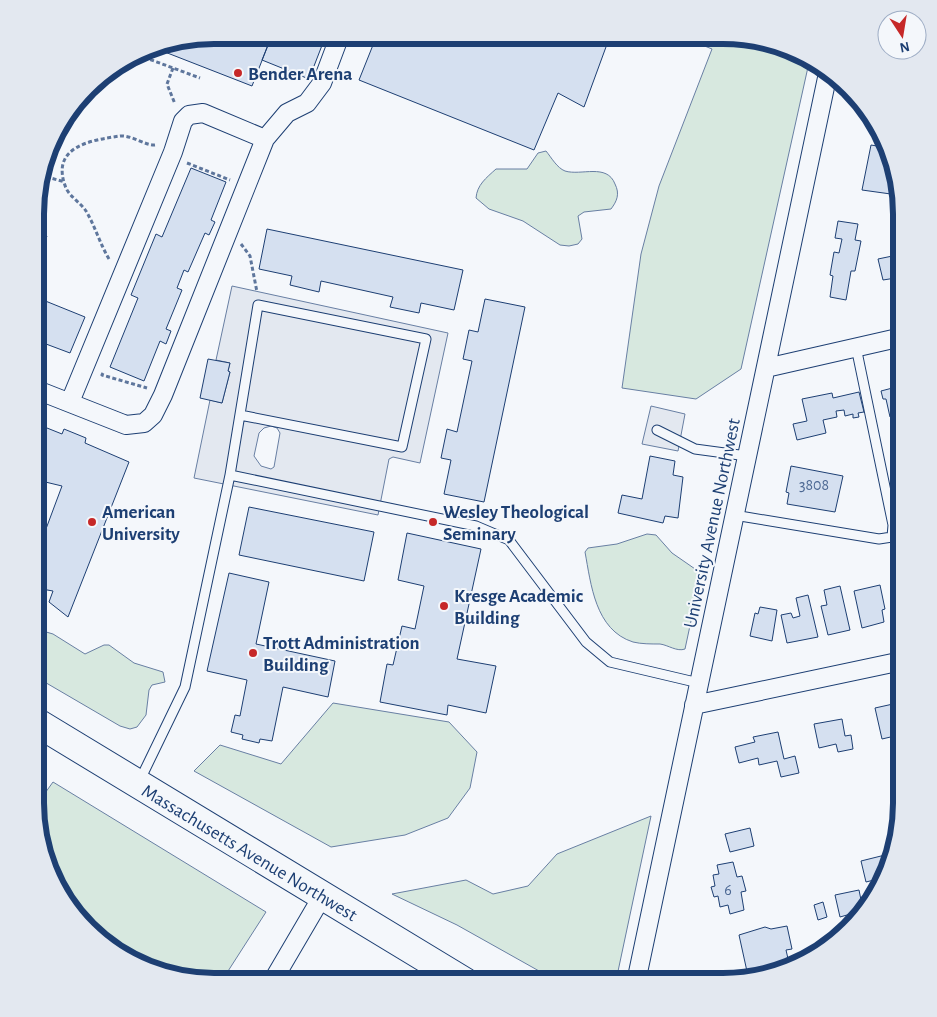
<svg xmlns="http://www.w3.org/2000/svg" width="937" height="1017" viewBox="0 0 937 1017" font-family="'Alegreya Sans',sans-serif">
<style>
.green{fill:#d7e8df;stroke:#687fa3}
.parking{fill:#e3e8f0;stroke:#687fa3;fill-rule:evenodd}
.building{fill:#d5e0f0;stroke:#1d3f73}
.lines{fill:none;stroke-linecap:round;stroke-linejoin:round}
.service-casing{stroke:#1d3f73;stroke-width:11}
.minor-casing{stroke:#1d3f73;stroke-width:20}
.primary-casing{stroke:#1d3f73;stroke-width:30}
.path{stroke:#5e769c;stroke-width:3;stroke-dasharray:4 2.5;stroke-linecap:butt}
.service{stroke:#f4f7fb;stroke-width:9}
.minor{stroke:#f4f7fb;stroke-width:18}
.primary{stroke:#f4f7fb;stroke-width:28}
.poi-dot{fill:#c62828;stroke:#f4f7fb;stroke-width:2}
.labels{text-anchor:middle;stroke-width:4;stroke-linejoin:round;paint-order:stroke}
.number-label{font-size:16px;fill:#4b6792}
.poi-label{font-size:19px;font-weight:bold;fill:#1d3f73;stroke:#f4f7fb;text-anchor:start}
.street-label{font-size:19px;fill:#1d3f73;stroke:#f4f7fb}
.rim{fill:none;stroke:#1d3f73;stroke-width:6}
</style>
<rect width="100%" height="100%" fill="#f4f7fb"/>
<path class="green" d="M680 36H746L810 58 741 369 696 399 622 388 641 254 659 186 712 49Z
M546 151C551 157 557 168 565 171 581 176 607 163 615 184 620 194 617 201 611 209L584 212 578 216 582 239 578 244 569 246 560 245 523 221 489 209 476 198C477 185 486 178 496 169H527L538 153Z
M647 534 656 535 672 553 698 571 700 579 685 649C677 652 668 645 660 644 651 644 641 644 633 642 595 630 591 584 585 552L588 548 617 544Z
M36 629 53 634 85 654 104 645H109L134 663 163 672 165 682 152 685 149 690 146 715 137 727 130 729 120 726 36 677Z
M333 703 449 722 477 752 470 788 448 818 405 835 331 847 194 771 220 745 281 764Z
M53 782 266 912 221 982H202L124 958 65 902 35 815V807Z
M651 816 617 976 607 982 548 976 457 925 392 894 466 880 493 894 528 886 557 854Z"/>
<path class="parking" d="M232 286 448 333 420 463 393 457 389 459 378 515 194 478 210 400 222 403 230 372 228 371 230 363 216 360ZM271 426 277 428 280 433 274 467 271 469 261 466 254 456 259 433 264 428Z
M651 406 685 414 678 451 642 444Z"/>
<path class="building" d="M214 35H272L252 86 152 47Z
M272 35H326L309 79 262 60Z
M377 35 610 36 584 107 558 93 534 150 359 80Z
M876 127 880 137 874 136Z
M871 145 883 147 889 164V178L894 179 898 195 862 190Z
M191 168 226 182 211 220 215 222 209 235 205 233 188 272 184 270 177 288 182 290 166 329 171 331 166 344 160 341 144 381 110 367 138 298 131 295 156 234 162 237Z
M838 221 858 224 855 240 861 241 855 271H851L846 300 830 297 833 276 830 275 834 252 839 253 842 239 835 238Z
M267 229 463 270 454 310 421 303 419 313 390 307 393 297 321 281 319 292 290 285 292 276 259 269Z
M38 232 47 236 38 258Z
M902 254V277L883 280 878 259Z
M38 298 85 317 70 353 38 341Z
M485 299 525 307 484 502 444 494 451 460 441 458 447 429 457 432 472 361 463 359 469 330 478 332Z
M208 359 230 363 228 371 230 372 222 403 200 398Z
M900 386 902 416 890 417 886 399H883L881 391Z
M859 392 864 412 858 413 859 417 853 418V414L845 416 844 410 836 411 837 417 823 420 826 433 797 440 793 424 807 421 802 399 832 393 833 398Z
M37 424 62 434 64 429 86 438 85 443 129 462 68 617 49 602 53 591 36 588 37 553 62 486 37 480Z
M650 456 675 461 673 475 683 477 678 518 665 516 663 523 618 513 622 495 642 499Z
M791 466 843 476 835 512 787 504 789 493 786 492Z
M249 507 374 532 364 581 239 555Z
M407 533 481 549 457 659 496 666 486 713 448 705 447 715 380 702 387 664 393 665 402 626 415 629 424 586 398 580Z
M229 573 269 582 256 644 335 661 328 697 283 687 272 741 260 739 259 743 242 739 243 735 231 732 235 715 240 716 247 680 207 671Z
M880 585 885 609 882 610 884 622 862 628 854 591Z
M840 586 850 630 828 635 821 606 827 605 824 590Z
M808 595 818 637 787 643 781 615 791 613 793 618 800 616 796 598Z
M760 607 777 610 772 641 750 636 755 613 758 614Z
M902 702V728L897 727 899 735 882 739 875 708Z
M842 719 845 736 851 735 853 749 838 752 836 744 819 748 814 724Z
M778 732 784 759 795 756 799 773 781 777 777 761 759 765 758 758 739 763 735 747 755 742 753 737Z
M750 828 754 846 730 852 725 834Z
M885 855 887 864 882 878 866 882 861 861Z
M733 862 737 877 742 876 746 891 741 892 744 910 730 914 728 905 720 907 718 896 714 897 711 887 715 886 713 875 719 874 717 865Z
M859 890 861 900 870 898V901L861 911 840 917 835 895Z
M823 902 827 917 818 920 814 905Z
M787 926 792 949 786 950 789 963 748 976 739 935 765 927 771 929Z
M839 934 830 944 829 937Z"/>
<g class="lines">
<g class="service-casing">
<path id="service" d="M657 430 695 449 747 456
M230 475 476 526 509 540 586 642 610 662 699 683
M734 515 879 539 892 537 893 525 856 347
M139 782 185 687 230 475 258 305 426 339 402 447 240 415"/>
</g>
<g class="minor-casing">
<path id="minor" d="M766 368 902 337
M37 390 126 425 144 423 153 415 163 395 265 139 287 113 307 103 322 83 340 35
M70 402 173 152 183 121 189 115 203 113 265 139
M694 705 902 661
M272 982 323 895
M636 982 828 73"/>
</g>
<g class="primary-casing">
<path id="primary" d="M36 722 465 982"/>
</g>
<path class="path" d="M138 55 200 78
M173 68 167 84 175 104
M187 163 230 180
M40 175 65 182
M241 244 250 256 257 292
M109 259C100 244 95 226 86 211 81 203 70 197 66 188 49 146 92 140 120 136 132 135 146 146 155 145
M103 373 102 375 147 388"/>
<use href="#service" class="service"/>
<use href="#minor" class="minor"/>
<use href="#primary" class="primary"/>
</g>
<g class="poi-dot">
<circle cx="238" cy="73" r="5"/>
<circle cx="92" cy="522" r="5"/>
<circle cx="433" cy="522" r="5"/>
<circle cx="444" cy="606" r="5"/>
<circle cx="253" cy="653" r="5"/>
</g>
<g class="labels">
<g class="number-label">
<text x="814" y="490">3808</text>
<text x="728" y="895">6</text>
</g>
<g class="poi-label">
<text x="248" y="80">Bender Arena</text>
<text x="102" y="518">American<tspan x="102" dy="22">University</tspan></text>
<text x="443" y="518">Wesley Theological<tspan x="443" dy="22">Seminary</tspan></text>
<text x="454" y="602">Kresge Academic<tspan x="454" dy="22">Building</tspan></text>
<text x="263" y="649">Trott Administration<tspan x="263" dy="22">Building</tspan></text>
</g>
<g class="street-label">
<text transform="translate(711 523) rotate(-78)" y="7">University Avenue Northwest</text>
<text transform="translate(250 852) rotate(31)" y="7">Massachusetts Avenue Northwest</text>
</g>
</g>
<path d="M0 0H937V1017H0ZM214 44H723A170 170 0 0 1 893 214V803A170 170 0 0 1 723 973H214A170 170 0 0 1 44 803V214A170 170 0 0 1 214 44Z" fill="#e3e8f0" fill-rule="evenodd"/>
<path class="rim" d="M214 44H723A170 170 0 0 1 893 214V803A170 170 0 0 1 723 973H214A170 170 0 0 1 44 803V214A170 170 0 0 1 214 44Z"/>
<g transform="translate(902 35) rotate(168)"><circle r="24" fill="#f4f7fb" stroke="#9eadc5"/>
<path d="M0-4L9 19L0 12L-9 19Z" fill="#c62828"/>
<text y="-8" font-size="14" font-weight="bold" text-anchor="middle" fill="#1d3f73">N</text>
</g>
</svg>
